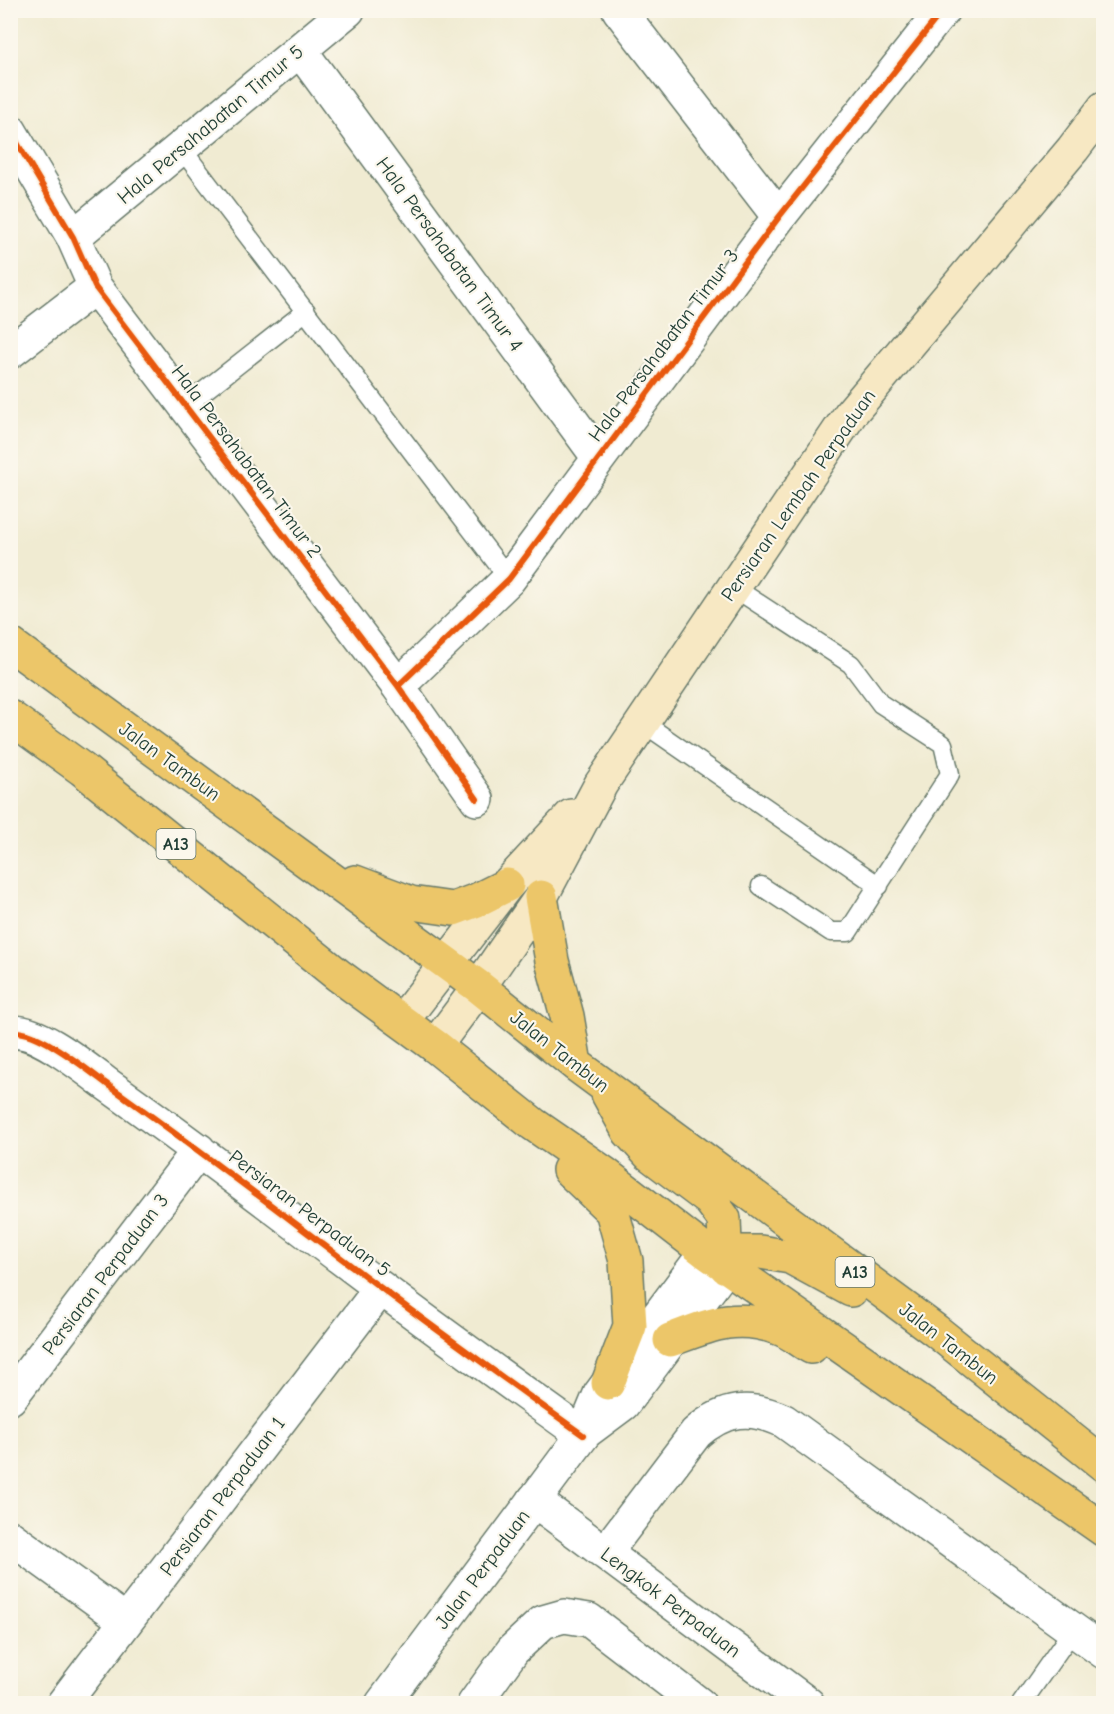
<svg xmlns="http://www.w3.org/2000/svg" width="1114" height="1714" viewBox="0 0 1114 1714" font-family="'Comic Neue',sans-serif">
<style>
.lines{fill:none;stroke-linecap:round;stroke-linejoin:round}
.service-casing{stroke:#687a6b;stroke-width:21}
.minor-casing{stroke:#687a6b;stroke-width:36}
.tertiary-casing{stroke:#687a6b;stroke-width:36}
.secondary-casing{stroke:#687a6b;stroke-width:36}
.primary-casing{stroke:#687a6b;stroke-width:36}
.service{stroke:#fff;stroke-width:18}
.minor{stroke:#fff;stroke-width:33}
.tertiary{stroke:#fff;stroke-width:33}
.secondary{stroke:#f7e8c3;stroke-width:33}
.primary{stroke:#ecc669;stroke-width:33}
.cycleway-casing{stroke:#fbf7ec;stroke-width:10}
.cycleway{stroke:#e8590c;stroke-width:6}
.labels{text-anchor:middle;stroke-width:4.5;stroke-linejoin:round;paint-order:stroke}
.shield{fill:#fbf7ec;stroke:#61756b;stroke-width:1.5}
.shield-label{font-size:18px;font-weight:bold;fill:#1f3d34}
.street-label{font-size:20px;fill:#1f3d34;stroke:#fbf7ec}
</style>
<rect width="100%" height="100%" fill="#fbf7ec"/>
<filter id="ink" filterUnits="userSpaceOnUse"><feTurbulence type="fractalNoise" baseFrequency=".0167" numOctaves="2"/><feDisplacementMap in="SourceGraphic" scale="12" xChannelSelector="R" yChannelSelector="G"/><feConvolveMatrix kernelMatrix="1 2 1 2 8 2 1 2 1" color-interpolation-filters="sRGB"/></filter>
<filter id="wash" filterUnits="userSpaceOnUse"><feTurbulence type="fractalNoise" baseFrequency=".008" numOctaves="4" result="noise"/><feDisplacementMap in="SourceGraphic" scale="24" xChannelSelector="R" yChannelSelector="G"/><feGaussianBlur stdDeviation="1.35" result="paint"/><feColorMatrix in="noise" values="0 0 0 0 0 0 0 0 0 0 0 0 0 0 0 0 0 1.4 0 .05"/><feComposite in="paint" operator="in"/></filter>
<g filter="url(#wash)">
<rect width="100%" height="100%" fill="#f0ebd2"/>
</g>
<g filter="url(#ink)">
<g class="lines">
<g class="service-casing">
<path id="service" d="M181 148 509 579
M185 406 306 311
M733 587 851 664 881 704 943 744 950 774 848 932H831L761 886
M642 722 879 886
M1021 1704 1073 1630"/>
</g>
<g class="minor-casing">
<path id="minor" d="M619 10 779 217
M300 50 599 458
M10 131 73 237 95 287 398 686 477 799
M73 237 348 10
M10 352 95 287
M398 686 509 579 779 217 943 10
M10 1033C33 1025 89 1071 108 1085 200 1150 290 1220 381 1288 447 1338 515 1386 583 1435
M10 1398 199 1150
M534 1500 808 1704
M10 1537 126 1621
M605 1553 696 1433C724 1408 750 1405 784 1421L1104 1652
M63 1704 381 1288
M474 1704 513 1650 543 1622 564 1616 589 1620 699 1704"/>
</g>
<g class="tertiary-casing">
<path id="tertiary" d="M584 1433 623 1404 726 1267
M382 1704 583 1435 600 1394 706 1252"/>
</g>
<g class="secondary-casing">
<path id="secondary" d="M402 1021 507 885 571 816
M435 1046 479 987 541 897 601 784 851 413 1073 149 1104 108"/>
</g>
<g class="primary-casing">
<path id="primary" d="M10 644 479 987 575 1064 936 1331 1104 1465
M10 717 82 769 338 975 435 1046 533 1124 604 1173 706 1252 1104 1530
M355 882 411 903 453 909 477 900 507 885
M541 897 552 961 567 1016 575 1064
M608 1094 629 1132 649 1154 710 1200 724 1219 726 1267
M569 1170 612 1211 626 1261 630 1326 608 1383
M706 1252H760L790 1257 851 1290
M670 1340C710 1325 735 1313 778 1328 789 1331 800 1341 811 1347"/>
</g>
<use href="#service" class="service"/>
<use href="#minor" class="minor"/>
<use href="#tertiary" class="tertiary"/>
<use href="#secondary" class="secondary"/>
<use href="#primary" class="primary"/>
<g class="cycleway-casing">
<path id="cycleway" d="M10 131 73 237 95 287 398 686 477 799
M398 686 509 579 779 217 943 10
M10 1033C33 1025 89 1071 108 1085 200 1150 290 1220 381 1288 447 1338 515 1386 583 1435"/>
</g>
<use href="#cycleway" class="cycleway"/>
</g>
</g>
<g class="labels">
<g class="shield">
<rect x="156.5" y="829" width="39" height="30" rx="4.5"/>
<rect x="835.5" y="1257" width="39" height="30" rx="4.5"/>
</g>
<g class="shield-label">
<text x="176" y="850">A13</text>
<text x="855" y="1278">A13</text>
</g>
<g class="street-label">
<text transform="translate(210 124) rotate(-40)" y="7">Hala Persahabatan Timur 5</text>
<text transform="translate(450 254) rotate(54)" y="7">Hala Persahabatan Timur 4</text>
<text transform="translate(663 345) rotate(-53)" y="7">Hala Persahabatan Timur 3</text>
<text transform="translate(247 461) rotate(53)" y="7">Hala Persahabatan Timur 2</text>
<text transform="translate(798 495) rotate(-55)" y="7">Persiaran Lembah Perpaduan</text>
<text transform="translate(170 761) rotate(36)" y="7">Jalan Tambun</text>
<text transform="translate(560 1051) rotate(38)" y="7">Jalan Tambun</text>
<text transform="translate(310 1213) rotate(37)" y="7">Persiaran Perpaduan 5</text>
<text transform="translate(105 1274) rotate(-53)" y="7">Persiaran Perpaduan 3</text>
<text transform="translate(949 1343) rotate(38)" y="7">Jalan Tambun</text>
<text transform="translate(222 1496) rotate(-53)" y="7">Persiaran Perpaduan 1</text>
<text transform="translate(482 1569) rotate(-53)" y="7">Jalan Perpaduan</text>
<text transform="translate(671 1602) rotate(37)" y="7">Lengkok Perpaduan</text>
</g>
</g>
<rect width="1114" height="1714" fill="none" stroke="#fbf7ec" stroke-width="36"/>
</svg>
